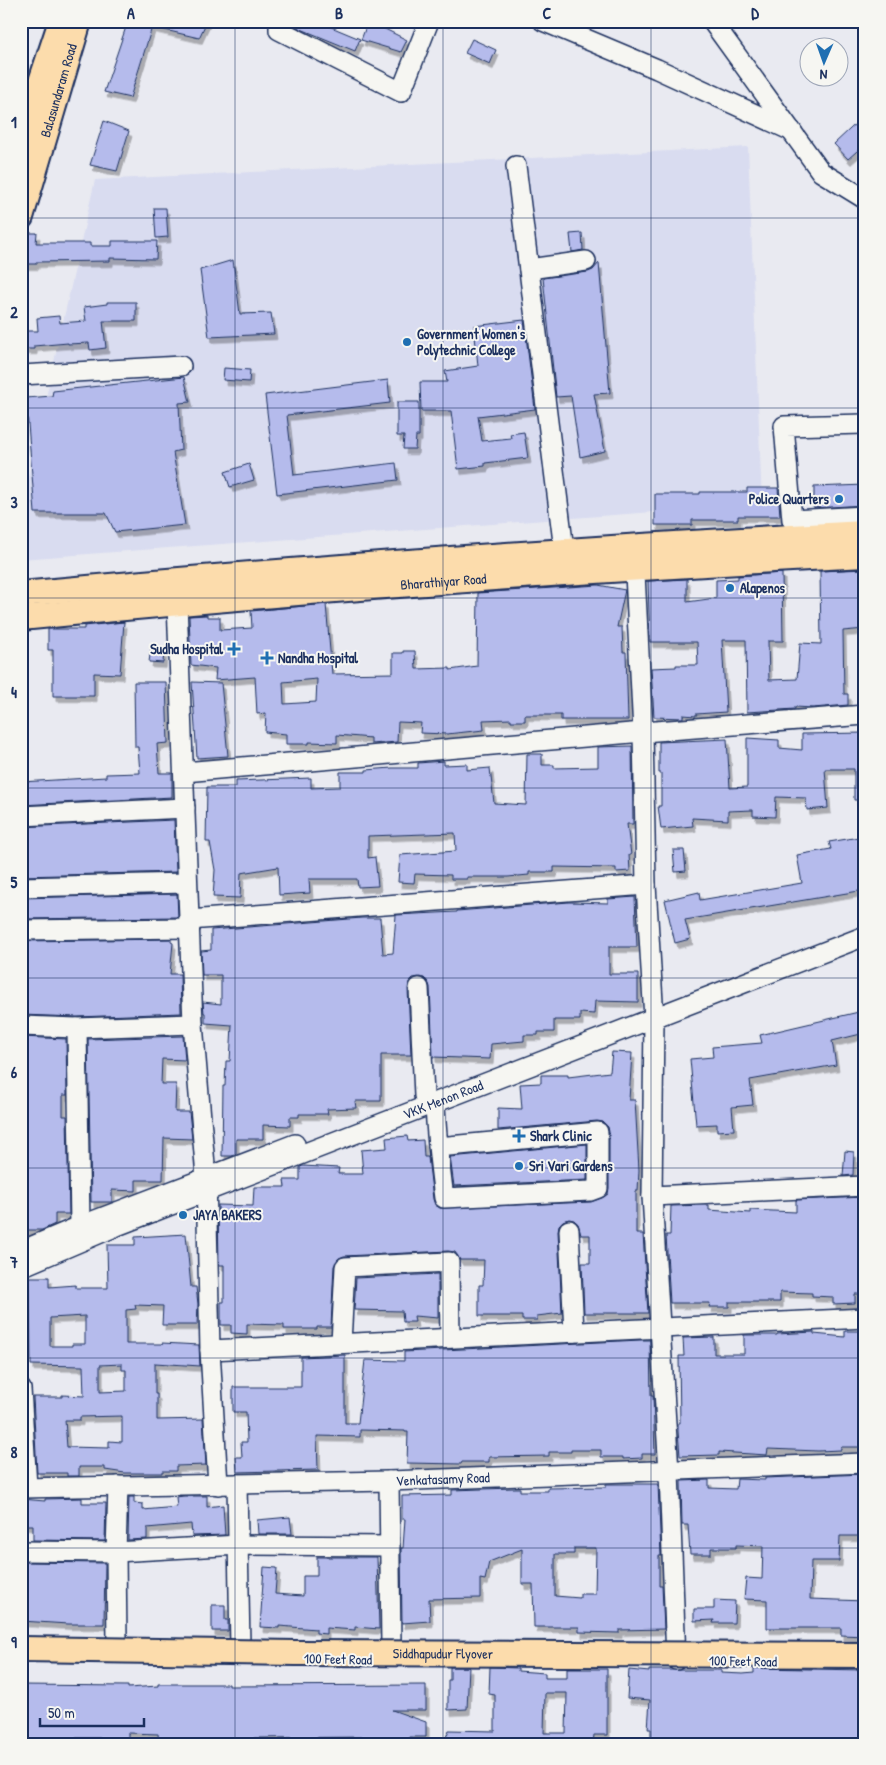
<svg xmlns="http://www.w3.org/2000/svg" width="886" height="1765" viewBox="0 0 886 1765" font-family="'Patrick Hand',sans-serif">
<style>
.built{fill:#d9dcf0}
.building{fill:#b5bbec;stroke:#1b2f5e;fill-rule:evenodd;filter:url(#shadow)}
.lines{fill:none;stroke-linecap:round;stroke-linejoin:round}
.minor-casing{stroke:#1b2f5e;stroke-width:22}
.major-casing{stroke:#1b2f5e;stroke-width:28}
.minor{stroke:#f6f6f2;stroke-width:19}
.major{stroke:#fcdcac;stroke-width:24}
.major-bridge-casing{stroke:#1b2f5e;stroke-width:28;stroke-linecap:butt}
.major-bridge{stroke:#fcdcac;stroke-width:24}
.grid{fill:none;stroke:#1b2f5e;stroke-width:1;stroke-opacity:0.55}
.poi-dot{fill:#1f6fb2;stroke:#f6f6f2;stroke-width:2}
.labels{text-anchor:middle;stroke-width:4;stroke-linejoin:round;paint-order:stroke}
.street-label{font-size:14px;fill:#1b2f5e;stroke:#f6f6f2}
.poi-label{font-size:14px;font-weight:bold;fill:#1b2f5e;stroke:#f6f6f2;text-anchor:start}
.neatline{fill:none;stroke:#1b2f5e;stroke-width:2}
.grid-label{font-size:16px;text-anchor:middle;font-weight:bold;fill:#1b2f5e}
</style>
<defs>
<filter id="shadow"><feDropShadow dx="3" dy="5.5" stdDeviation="0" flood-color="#0004"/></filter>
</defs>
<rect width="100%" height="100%" fill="#e9eaf1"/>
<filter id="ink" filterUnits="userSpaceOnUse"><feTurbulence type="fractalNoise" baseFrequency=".02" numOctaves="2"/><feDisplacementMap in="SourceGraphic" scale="10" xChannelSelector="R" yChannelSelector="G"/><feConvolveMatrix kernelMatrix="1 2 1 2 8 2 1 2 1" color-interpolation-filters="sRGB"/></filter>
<g filter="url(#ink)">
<path class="built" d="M748 147 762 504 21 559V508L95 180Z"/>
<path class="building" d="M128 21H207L199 38 152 27 130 98 104 92Z
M290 21H325L324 24 360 39 355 51 301 29 290 23Z
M368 21H384L381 27 407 40 401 52 361 40Z
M472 39 496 50 490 64 465 53Z
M865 115V144L848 159 834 144Z
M104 121 129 131 117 171 90 165Z
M154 208H166L168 237 156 238Z
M21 233H37L36 243H90V246H112V241H157L156 259 110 258V261L36 262V264H21Z
M582 233 583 250 572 252 570 234Z
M233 260 240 314 271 313 274 334 209 337 200 270Z
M599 263 610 393 594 394 605 451 580 457 571 396 556 397 543 278 588 272 593 270Z
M107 302H136V321H103L106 348 90 350 89 343 68 344V343L34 346V349H22V331H38L37 318 59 316 60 323 86 321 84 307 107 304Z
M524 320 535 409 478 416 482 441 511 438 510 434 524 432 528 458 485 463V466L458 469 451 411H421L420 382H447L445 371 478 366 474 326Z
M224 368 250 370 249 382 223 380Z
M184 377 190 402 179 403 181 450 173 452 185 525 115 532 106 513H35L26 398 52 396 53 391Z
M388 380 390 403 287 415 294 475 396 463 398 480 277 494 265 395Z
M397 402H419V436H416L415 449H403L404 436H397Z
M249 464 254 480 230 487 225 472Z
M865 485V505L814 508V487Z
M747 488H778L780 516H738V520H692V525H655V494H700V492H747Z
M865 569V629L843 631 844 694H848V705L813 708 795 707V709L747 712 746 640H722L726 712 696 714V716L683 715V718L654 717 651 668 676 667V665H698L697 642H650L648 581 687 579V602L716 598V580L738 579V576L782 573 783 641H768L769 680 797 679 800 643 821 644 820 571Z
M598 585 625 590 617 627H622L623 652H626L628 720H561V715H525V721H511V719L483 720 484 730 447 734 420 733 421 723 398 722 397 742 371 744V738L337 735V743L309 742V744H286V734L265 732 266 713 257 714 255 677 215 680 216 668 191 665 189 616 207 615V617H220V630L252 628 251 611 326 604 332 674 393 673V653H403V651H415L416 669 450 668V670L477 666 478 593ZM317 679 316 702 284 704 283 682Z
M124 622 120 674 94 673V696H53V650H48V629H84V626Z
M151 648 164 649 163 663 149 662Z
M134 682H166L168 743 157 744 159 773H172V797L21 805V782L106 777V774L140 773 138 747H135Z
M192 682 221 683 228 756 197 758Z
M865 733V800H854V769H825L828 808 807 810 806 798 776 797 775 817 753 816V810L728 811V820L692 818 693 826 661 829 658 806H661V773H659V742L727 739 730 788 747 787V738L779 740V748L802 750V734Z
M632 746 633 824H627L631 855H629L630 871 616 872V868L554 867V872H529V875L508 877H467V879H451V875L415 874 414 883 398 882 400 855 456 851 455 833 368 836V858L375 857 378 886 358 887 357 879H309L310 893 279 895 278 867 241 873 240 898 213 897 215 870 210 842H206L207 787H236V781L311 778V788L340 787V772H366V770L392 768H418V763L444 761V765L467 764V770L490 768 494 803 526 805 527 754H542V765H554V768L598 767V747Z
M174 820 176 872 21 876V827Z
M865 836V890L685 920 690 939 675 943 665 900 699 892 700 900 802 883 797 855 831 849 829 842Z
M673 850H684L686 871 675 872Z
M177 894 178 917 22 919 21 898Z
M635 897 637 947H609V974H638V1002L595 1001 594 1014 580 1013V1020H554V1032H538V1035H524V1041L491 1044 490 1059 433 1057 430 987 428 982 424 978 419 977 413 978 409 982 408 989 411 1055H381V1101H355L356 1108 327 1109 328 1114H299V1117H290V1126L263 1125V1139H236V1154L232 1156H222L223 1086H225L226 1061H230L232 1025 205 1023V1013H204L203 1002 221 1004V975H202L201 951 211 950V930L362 918H380L383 954 393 953 396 915 457 912V911L569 902 608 903V899Z
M171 939V942L173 943 170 974H180L181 1013 77 1017 21 1015 22 941Z
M863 1011 865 1033 832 1041 836 1065 750 1080 753 1105 732 1107 734 1130 717 1131V1124L696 1125 690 1059 713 1057 712 1047 762 1043 760 1035Z
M183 1036 185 1060 162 1059 161 1084H176L175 1112H189L192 1139 164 1138 163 1180H136V1191L112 1190V1202H91L88 1039Z
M21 1037 66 1039 67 1095H63V1116H67L69 1214H55V1224L42 1230H21Z
M612 1052 632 1053 629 1100H635L639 1170 638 1191H636V1234H643L648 1313H584L582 1263H590V1235H581L578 1224 574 1220 569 1219 563 1221 559 1225 558 1231 562 1313 537 1316V1320H522V1316H479V1285H483L484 1260H460L455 1252 448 1251 344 1256 339 1258 334 1266 331 1327H317V1329H284V1325L247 1324V1334L231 1333V1325H221V1302H224V1265H219L218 1205 253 1206 254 1187H285L284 1180H300V1167L303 1166 339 1168 338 1174H363L361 1150 387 1148 386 1138 407 1136 408 1141 423 1140 424 1157H428L433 1199 435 1205 440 1208 591 1202 602 1198 608 1194 609 1188V1132L608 1127 603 1122 597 1121 498 1130V1108L522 1109 520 1084 541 1083V1075H568V1077L610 1072Z
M587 1144V1180L454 1186 450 1157Z
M845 1151 854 1152 853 1175 843 1176Z
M865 1197V1294H855V1303L833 1304V1297L812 1296V1293L780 1292V1302H729V1307H709L710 1303H670L666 1235H670L671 1206 709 1205V1210L750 1213V1210L796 1212V1200Z
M186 1234 191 1287H196L198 1304 197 1325H162L163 1306 135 1305 136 1309 126 1310V1344H162V1343L199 1345 200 1366 155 1363V1394H157V1420L203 1419 206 1465 176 1466V1471H162V1473H125L105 1470V1467H79V1476H67V1473H37L33 1397H62V1395L84 1396 83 1366 31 1365 30 1277H49V1287L76 1285V1288H108L107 1245H135V1237ZM85 1316V1344H72V1346H50V1318ZM122 1364V1370H126V1391L100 1392V1365ZM122 1416V1442L109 1441V1448L67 1447 65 1420H80V1417Z
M438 1274V1318L414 1316 415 1322H403L402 1311 354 1310 356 1278Z
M845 1331H865V1447H841V1450L818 1451 768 1449 767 1455 719 1452V1455L680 1456 678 1431V1423H680L679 1356H684L683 1338 714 1337V1354H744V1335H777V1334L814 1332V1334L845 1337Z
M640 1340H650L651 1396H653L655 1454H642V1458L623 1459V1457H601V1450H571V1452H549V1456L489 1457V1462H462L461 1464 407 1463 408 1432H405V1431L360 1430V1437L317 1436 318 1470 237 1472 236 1457H242L241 1442H247L246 1412H233V1387H301V1357L345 1355V1423H358L365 1360 404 1361V1352Z
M865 1474V1536H840L839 1561H811L810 1599 865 1601V1636L841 1635V1628H767V1600L744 1599 746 1578 762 1579 763 1546 736 1545V1548H711V1554H690L688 1525H682L681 1481 709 1480V1488L736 1489 737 1479 765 1480V1478Z
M606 1484H658L661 1556H659V1586H662L664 1629 619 1630V1633L579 1632V1627H534L533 1584H522V1549L489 1562 485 1580 480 1579V1598L429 1599 430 1621 402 1623 401 1548H403L405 1519H402V1496L452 1495V1490L514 1488H520V1491H548V1488L606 1487ZM574 1548H596L595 1594H580V1598L555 1596V1554H574Z
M184 1496H207V1507L223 1505 225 1535 192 1536 191 1524 147 1528V1539L128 1540 129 1497H134V1503L143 1504V1510L177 1507 176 1497Z
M82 1498V1503H106L105 1541 33 1540V1525H21V1499L45 1501V1499Z
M290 1517 292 1534H258L257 1520Z
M317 1557H377L379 1629 355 1627V1630L326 1628V1634L316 1633V1629L279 1626V1628L260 1627 264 1567 277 1568 275 1594 303 1596V1576H317Z
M21 1562 105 1563 104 1624H68L21 1621Z
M714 1600 735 1601 734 1623H713L714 1620 694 1621V1609H714Z
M212 1605H225V1620H228V1631H212Z
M450 1667H469L467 1709 448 1710V1680H450Z
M490 1667 518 1668V1671L545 1673V1678H567V1669H607V1735H594L593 1744H450L444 1742 449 1730 495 1731V1695L489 1694ZM545 1693H567L566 1733H544Z
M754 1668 865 1670 864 1744H651V1729H648L650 1700 627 1698 629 1670 649 1672V1670H721V1673L743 1674 754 1673Z
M158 1684H229V1686L426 1685V1710H392L426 1722V1737H409L408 1744H363L364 1737 254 1738V1744H159L158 1734 128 1733V1738H71V1744H21V1685L128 1686V1688L158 1686Z"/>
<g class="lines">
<g class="minor-casing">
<g id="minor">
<path d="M279 21V30L401 92 429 21"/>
<path d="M543 21 657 69 792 131"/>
<path d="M715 21 714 24 821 172 865 199"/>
<path d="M516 166 564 550"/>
<path d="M529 269 586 261"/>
<path d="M21 375 181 366"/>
<path d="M865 424 784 426 792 520 865 516"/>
<path d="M634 554 643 732 646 885 654 1019 652 1196 669 1472 676 1660"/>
<path d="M177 603 193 1024 206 1177 210 1350 218 1485"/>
<path d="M184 772 643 732 865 715"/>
<path d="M21 816 185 808"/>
<path d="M21 887 187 883"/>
<path d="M189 920 646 885"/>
<path d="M21 930 190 928"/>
<path d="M419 988 424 1096"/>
<path d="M21 1026 77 1028 193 1024"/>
<path d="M77 1028 80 1226 83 1237"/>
<path d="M435 1103C436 1135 440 1167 444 1198L590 1191 598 1188V1132L438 1147"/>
<path d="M652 1196 865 1186"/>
<path d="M569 1230 574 1332"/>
<path d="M21 1251 80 1226 295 1144"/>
<path id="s1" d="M21 1267 117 1226 865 936"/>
<path d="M341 1343 345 1267 449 1262 450 1338"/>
<path d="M210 1350 865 1318"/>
<path d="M21 1389 27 1487"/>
<path d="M389 1481 391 1646"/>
<path d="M237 1484 240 1646"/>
<path id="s2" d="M21 1488 389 1481 865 1463"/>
<path d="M21 1551 116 1552 239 1545 390 1546"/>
<path d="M117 1644 116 1552 118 1486"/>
</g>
</g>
<g class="major-casing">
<g id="major">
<path d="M21 142 61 21"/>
<path id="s3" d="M21 217 79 21"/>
<path d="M21 594C302 568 583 548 865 533"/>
<path id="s4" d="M21 618C302 590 583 570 865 555"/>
</g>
</g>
<use href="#minor" class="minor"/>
<use href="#major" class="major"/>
<g class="major-bridge-casing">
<g id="major-bridge">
<path id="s5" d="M21 1649 296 1653 865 1655"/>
</g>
</g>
<use href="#major-bridge" class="major-bridge"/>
</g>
</g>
<path class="grid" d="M235 21V1744M443 21V1744M651 21V1744M21 218H865M21 408H865M21 598H865M21 788H865M21 978H865M21 1168H865M21 1358H865M21 1548H865"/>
<g class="poi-dot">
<circle cx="407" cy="342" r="5"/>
<circle cx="839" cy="499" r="5"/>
<circle cx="730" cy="588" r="5"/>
<path d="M231.5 641.5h5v5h5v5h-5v5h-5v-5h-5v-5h5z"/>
<path d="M264.5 650.5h5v5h5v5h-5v5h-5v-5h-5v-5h5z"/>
<path d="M516.5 1128.5h5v5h5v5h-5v5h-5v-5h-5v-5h5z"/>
<circle cx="519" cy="1166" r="5"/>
<circle cx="183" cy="1215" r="5"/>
</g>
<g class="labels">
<g class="street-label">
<text dy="5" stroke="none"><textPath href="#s3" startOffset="132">Balasundaram Road</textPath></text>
<text dy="5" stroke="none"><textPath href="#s4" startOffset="424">Bharathiyar Road</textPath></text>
<text dy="5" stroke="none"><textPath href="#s1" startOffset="454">VKK Menon Road</textPath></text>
<text dy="5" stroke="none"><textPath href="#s2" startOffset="422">Venkatasamy Road</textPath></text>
<text dy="5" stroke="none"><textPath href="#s5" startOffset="422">Siddhapudur Flyover</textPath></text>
<text transform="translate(338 1659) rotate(1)" y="5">100 Feet Road</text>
<text transform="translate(743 1661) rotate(1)" y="5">100 Feet Road</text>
</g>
<g class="poi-label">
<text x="417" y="339">Government Women's<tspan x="417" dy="16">Polytechnic College</tspan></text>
<text x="829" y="504" text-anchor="end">Police Quarters</text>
<text x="740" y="593">Alapenos</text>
<text x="223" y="654" text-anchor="end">Sudha Hospital</text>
<text x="278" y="663">Nandha Hospital</text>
<text x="530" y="1141">Shark Clinic</text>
<text x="529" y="1171">Sri Vari Gardens</text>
<text x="193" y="1220">JAYA BAKERS</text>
</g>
</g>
<rect width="886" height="1765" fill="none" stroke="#f6f6f2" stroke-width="55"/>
<g transform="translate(824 62) rotate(182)"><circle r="24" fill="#f6f6f2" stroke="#9ea6b7"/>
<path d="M0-4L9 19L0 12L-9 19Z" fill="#1f6fb2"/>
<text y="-8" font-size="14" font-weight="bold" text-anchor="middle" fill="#1b2f5e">N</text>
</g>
<path d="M40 1718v8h104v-8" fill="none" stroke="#1b2f5e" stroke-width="2.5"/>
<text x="48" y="1718" font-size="15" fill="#1b2f5e" stroke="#f6f6f2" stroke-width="4" paint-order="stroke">50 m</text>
<rect x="28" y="28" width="830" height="1710" class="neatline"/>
<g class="grid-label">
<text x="131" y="19">A</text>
<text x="339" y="19">B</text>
<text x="547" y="19">C</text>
<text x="755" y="19">D</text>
<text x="14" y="128">1</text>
<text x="14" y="318">2</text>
<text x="14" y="508">3</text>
<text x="14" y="698">4</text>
<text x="14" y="888">5</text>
<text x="14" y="1078">6</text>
<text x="14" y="1268">7</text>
<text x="14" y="1458">8</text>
<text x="14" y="1648">9</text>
</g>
</svg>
